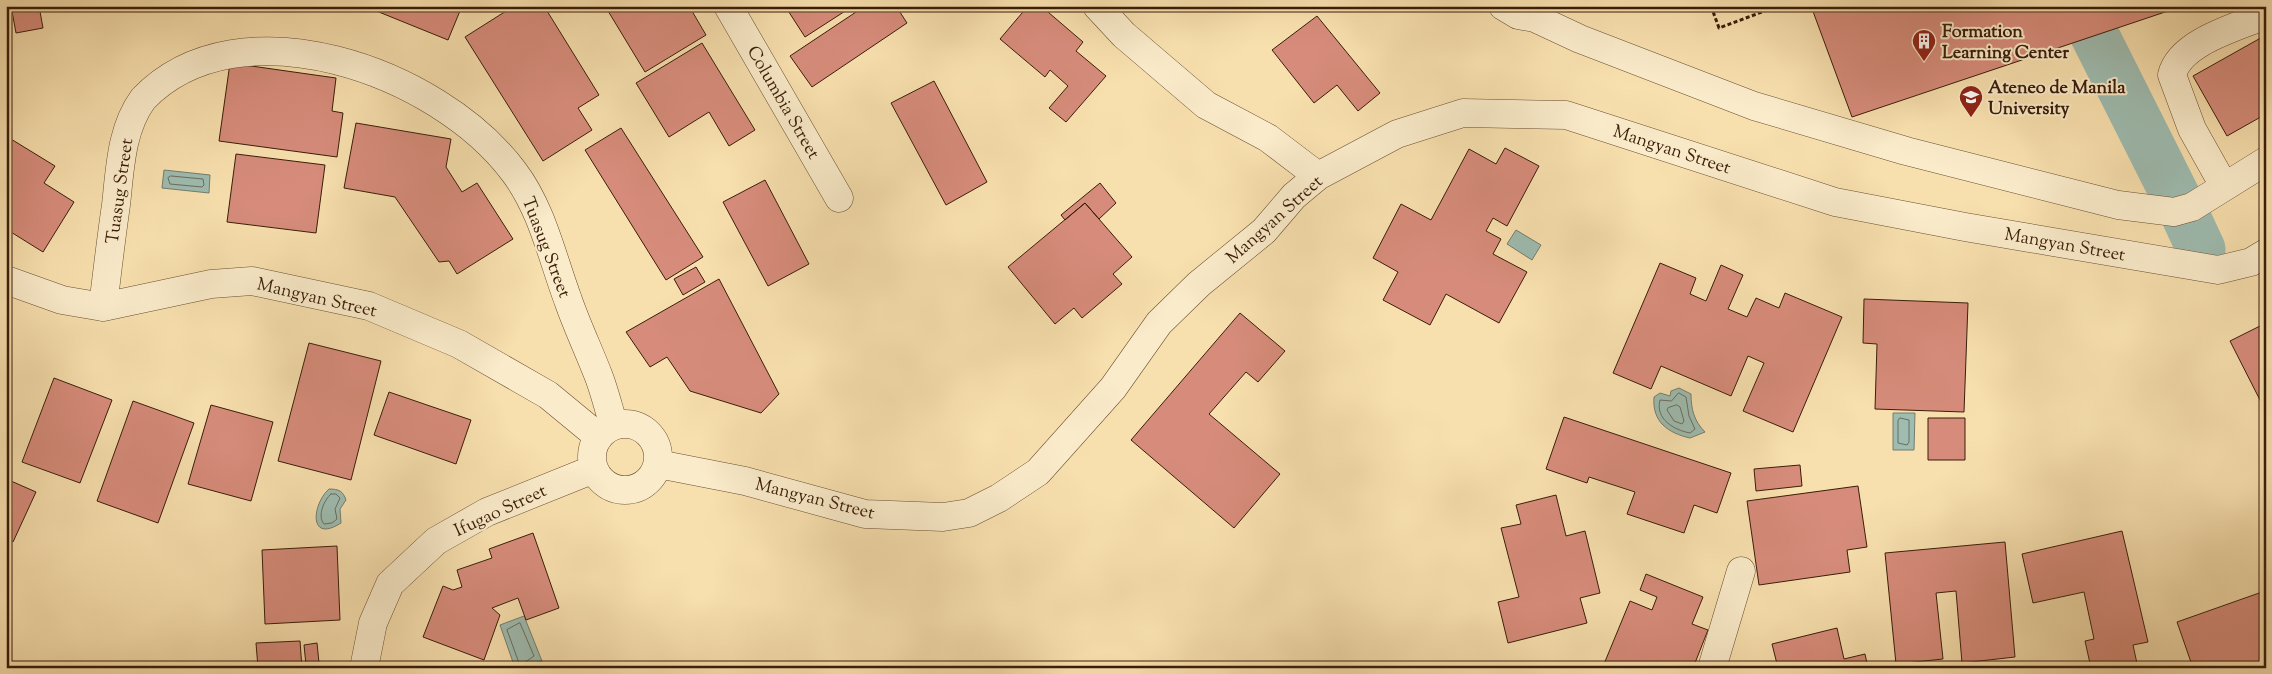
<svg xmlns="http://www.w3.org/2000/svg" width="2272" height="674" viewBox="0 0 2272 674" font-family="'Sorts Mill Goudy',serif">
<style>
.water{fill:#9ebcb0;stroke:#767c6d}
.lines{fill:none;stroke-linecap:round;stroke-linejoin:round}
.shore{stroke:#6c6c5c;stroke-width:1}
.river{stroke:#9ebcb0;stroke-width:49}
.building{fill:#d78c7b;stroke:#391d09}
.minor-casing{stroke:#694e32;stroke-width:29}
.path{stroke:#391d09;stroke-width:3;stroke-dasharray:4 2.5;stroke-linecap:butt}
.minor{stroke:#faebca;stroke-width:28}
.labels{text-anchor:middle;stroke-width:4;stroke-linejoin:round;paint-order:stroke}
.poi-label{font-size:18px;font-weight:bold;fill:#391d09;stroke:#faebca;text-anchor:start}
.street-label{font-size:18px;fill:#391d09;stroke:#faebca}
</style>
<rect width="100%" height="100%" fill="#f8e0ae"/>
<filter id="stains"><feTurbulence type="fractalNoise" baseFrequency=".004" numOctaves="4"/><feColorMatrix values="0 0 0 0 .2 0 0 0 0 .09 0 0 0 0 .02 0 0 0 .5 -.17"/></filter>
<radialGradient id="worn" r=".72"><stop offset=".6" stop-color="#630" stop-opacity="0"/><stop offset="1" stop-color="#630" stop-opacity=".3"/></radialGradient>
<path class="water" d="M164 170 210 175 209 193 162 188Z
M1516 230 1541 245 1532 260 1507 244Z
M1679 388 1691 394C1691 409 1694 421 1705 432L1690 438C1668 433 1652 422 1654 397L1660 393 1670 396 1671 391Z
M1893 413H1915L1914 450H1893Z
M329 489C339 489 343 491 346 500L340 509 341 523C308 544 312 504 329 489Z
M524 616 542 661 515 668 500 625Z"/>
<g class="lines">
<path class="shore" d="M171 176 203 179 204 185 202 187 170 184 168 178Z
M1679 393 1686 397 1689 416 1695 429 1690 433C1674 430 1655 419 1660 400L1671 401Z
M1677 405 1680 407 1684 421 1682 424 1674 421 1667 410 1668 408Z
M1900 418 1909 420V442L1907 445 1898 443V421Z
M331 494H336L340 498 335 509 337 519 332 523 324 524C317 516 324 500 331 494Z
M520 623 534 656 521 665 519 663 507 630Z"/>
<path class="river" d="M2080 6 2178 201
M2187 219 2201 249"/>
</g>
<path class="building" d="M11 6H39L43 28 16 33Z
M364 6H462L448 40Z
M514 6H544L599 95 578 108 592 130 543 161 465 37Z
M605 6H689L706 35 645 72Z
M785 6H853L805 37Z
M865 6H896L907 23 812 87 790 56Z
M1028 6H1041L1083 42 1076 51 1106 76 1066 122 1049 108 1068 86 1050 70 1045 77 1000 39Z
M1811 6H2183L1852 117Z
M1317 16 1380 93 1358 111 1337 85 1314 103 1272 50Z
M2266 35V114L2227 136 2193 76Z
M702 43 755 130 729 146 709 112 669 137 636 83Z
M230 63 336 78 332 111 343 113 337 157 219 141Z
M934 81 987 182 946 205 891 103Z
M356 123 451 139 446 167 462 192 477 183 513 239 457 274 449 261 439 262 395 197 344 188Z
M621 128 703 257 666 280 585 150Z
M6 136 55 166 44 183 74 202 43 252 6 229V210L11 203 6 200Z
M1505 148 1539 166 1507 226 1493 218 1486 231 1501 239 1493 254 1527 272 1499 323 1446 294 1430 325 1383 300 1398 272 1373 258 1401 204 1431 220 1469 149 1496 164Z
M236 154 325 165 316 233 227 222Z
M765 180 809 264 768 286 723 202Z
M1100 183 1116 203 1099 219 1085 203 1065 220 1061 215Z
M1085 203 1132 257 1113 274 1122 284 1082 318 1074 308 1055 324 1008 267Z
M1660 263 1696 278 1690 294 1706 301 1721 265 1743 275 1728 309 1747 317 1756 298 1779 308 1785 293 1842 317 1793 432 1743 411 1764 363 1748 356 1731 396 1661 366 1651 389 1613 373Z
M696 267 705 282 683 295 674 279Z
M719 279 779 394 761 413 690 391 667 357 650 367 626 332Z
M1864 299 1968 303 1964 412 1875 409 1877 344 1863 343Z
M1240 313 1285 351 1258 382 1246 372 1209 414 1280 474 1234 528 1131 440Z
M2266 323V400L2261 402 2230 341Z
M309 343 381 361 351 480 278 461Z
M54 378 112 400 80 483 22 462Z
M389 392 471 420 456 464 374 435Z
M133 401 194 423 158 523 97 501Z
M211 405 273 422 251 501 188 484Z
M1564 417 1731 473 1717 513 1694 505 1684 533 1627 514 1635 492 1589 477 1587 483 1546 469Z
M1928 418H1965V460H1928Z
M1800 465 1802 486 1756 491 1754 469Z
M11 481 36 492 13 542 6 539V491Z
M1858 486 1867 547 1847 550 1850 572 1759 585 1747 501Z
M1556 495 1566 536 1585 531 1600 593 1580 598 1587 623 1508 643 1498 602 1519 597 1501 528 1521 524 1516 505Z
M2122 531 2148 642 2133 645 2138 668H2091L2085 641 2094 639 2084 592 2033 603 2022 554Z
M533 533 559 608 526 620 518 598 492 608 500 615 484 660 423 637 443 586 453 590 462 587 457 570 492 558 489 549Z
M2005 542 2015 657 1962 663 1956 591 1936 593 1943 659 1896 664 1885 553Z
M337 546 340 620 265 624 262 550Z
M1646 574 1703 597 1692 624 1708 630 1693 668 1679 663 1677 668H1612L1604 664 1630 601 1652 610 1657 597 1640 590Z
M2262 592 2266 604V668H2193L2177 622Z
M1837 628 1844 659 1865 654 1868 668H1778L1772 644Z
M300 641 302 668H258L256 643Z
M317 643 319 663 306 665 304 645Z"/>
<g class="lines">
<g class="minor-casing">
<path id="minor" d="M728 6 839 198
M1097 6 1124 35 1206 105 1268 138 1318 176
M1503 6 1518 15 1535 18 1580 39 1754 106 1906 151 2118 205 2174 212 2192 207 2266 161
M2224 186 2192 129 2172 75C2180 42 2237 27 2266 15
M6 280 62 300 103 307 211 284 252 281 369 306 459 344 548 395 599 437
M103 307C107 273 111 239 116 205 120 169 121 129 143 99 238 0 438 70 514 172 542 209 552 257 568 300 577 326 589 351 599 377 605 393 609 410 614 426
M592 457a33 33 0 1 1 66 0a33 33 0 1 1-66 0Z
M658 464 745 481 865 514 943 517 969 513 999 498 1038 472 1113 388 1159 323 1199 284 1264 231 1294 196 1318 176 1397 134 1463 113 1566 115 1835 202 1965 227 2218 270 2251 262 2266 253
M364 668 373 623 390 584 436 541 487 512 594 469
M1712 668 1741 571"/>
</g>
<path class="path" d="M1711 6 1719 28 1778 6"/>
<use href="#minor" class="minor"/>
</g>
<defs>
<g id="building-pin" transform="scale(1.25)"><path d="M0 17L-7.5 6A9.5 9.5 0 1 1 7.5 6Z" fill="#8f2418" stroke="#faebca"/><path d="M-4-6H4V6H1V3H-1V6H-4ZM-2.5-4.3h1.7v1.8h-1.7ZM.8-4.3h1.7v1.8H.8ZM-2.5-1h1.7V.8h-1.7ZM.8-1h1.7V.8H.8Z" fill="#fff"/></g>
<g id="university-pin" transform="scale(1.25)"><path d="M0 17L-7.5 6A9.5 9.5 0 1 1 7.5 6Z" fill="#8f2418" stroke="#faebca"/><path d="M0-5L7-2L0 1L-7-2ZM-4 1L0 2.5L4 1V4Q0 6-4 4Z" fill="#fff"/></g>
</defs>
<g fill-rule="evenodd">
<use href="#building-pin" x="1924" y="41"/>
<use href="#university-pin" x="1971" y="97"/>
</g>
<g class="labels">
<g class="poi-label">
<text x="1942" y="37">Formation<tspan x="1942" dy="21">Learning Center</tspan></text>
<text x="1988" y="93">Ateneo de Manila<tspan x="1988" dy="21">University</tspan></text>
</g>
<g class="street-label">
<text transform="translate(784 102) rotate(60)" y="6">Columbia Street</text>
<text transform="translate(1672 149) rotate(18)" y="6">Mangyan Street</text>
<text transform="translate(119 191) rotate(-82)" y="6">Tuasug Street</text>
<text transform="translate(1274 219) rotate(-42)" y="6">Mangyan Street</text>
<text transform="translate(2065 244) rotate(10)" y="6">Mangyan Street</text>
<text transform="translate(547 247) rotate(69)" y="6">Tuasug Street</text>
<text transform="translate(317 297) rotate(13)" y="6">Mangyan Street</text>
<text transform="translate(815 498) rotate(14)" y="6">Mangyan Street</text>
<text transform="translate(500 510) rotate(-25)" y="6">Ifugao Street</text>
</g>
</g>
<rect width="2272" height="674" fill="none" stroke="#f8e0ae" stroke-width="25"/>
<rect x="8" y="8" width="2257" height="659" fill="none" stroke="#391d09" stroke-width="2.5"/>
<rect x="12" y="12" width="2247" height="649" fill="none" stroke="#391d09"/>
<rect width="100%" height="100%" filter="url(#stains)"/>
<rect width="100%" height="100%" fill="url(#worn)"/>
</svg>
